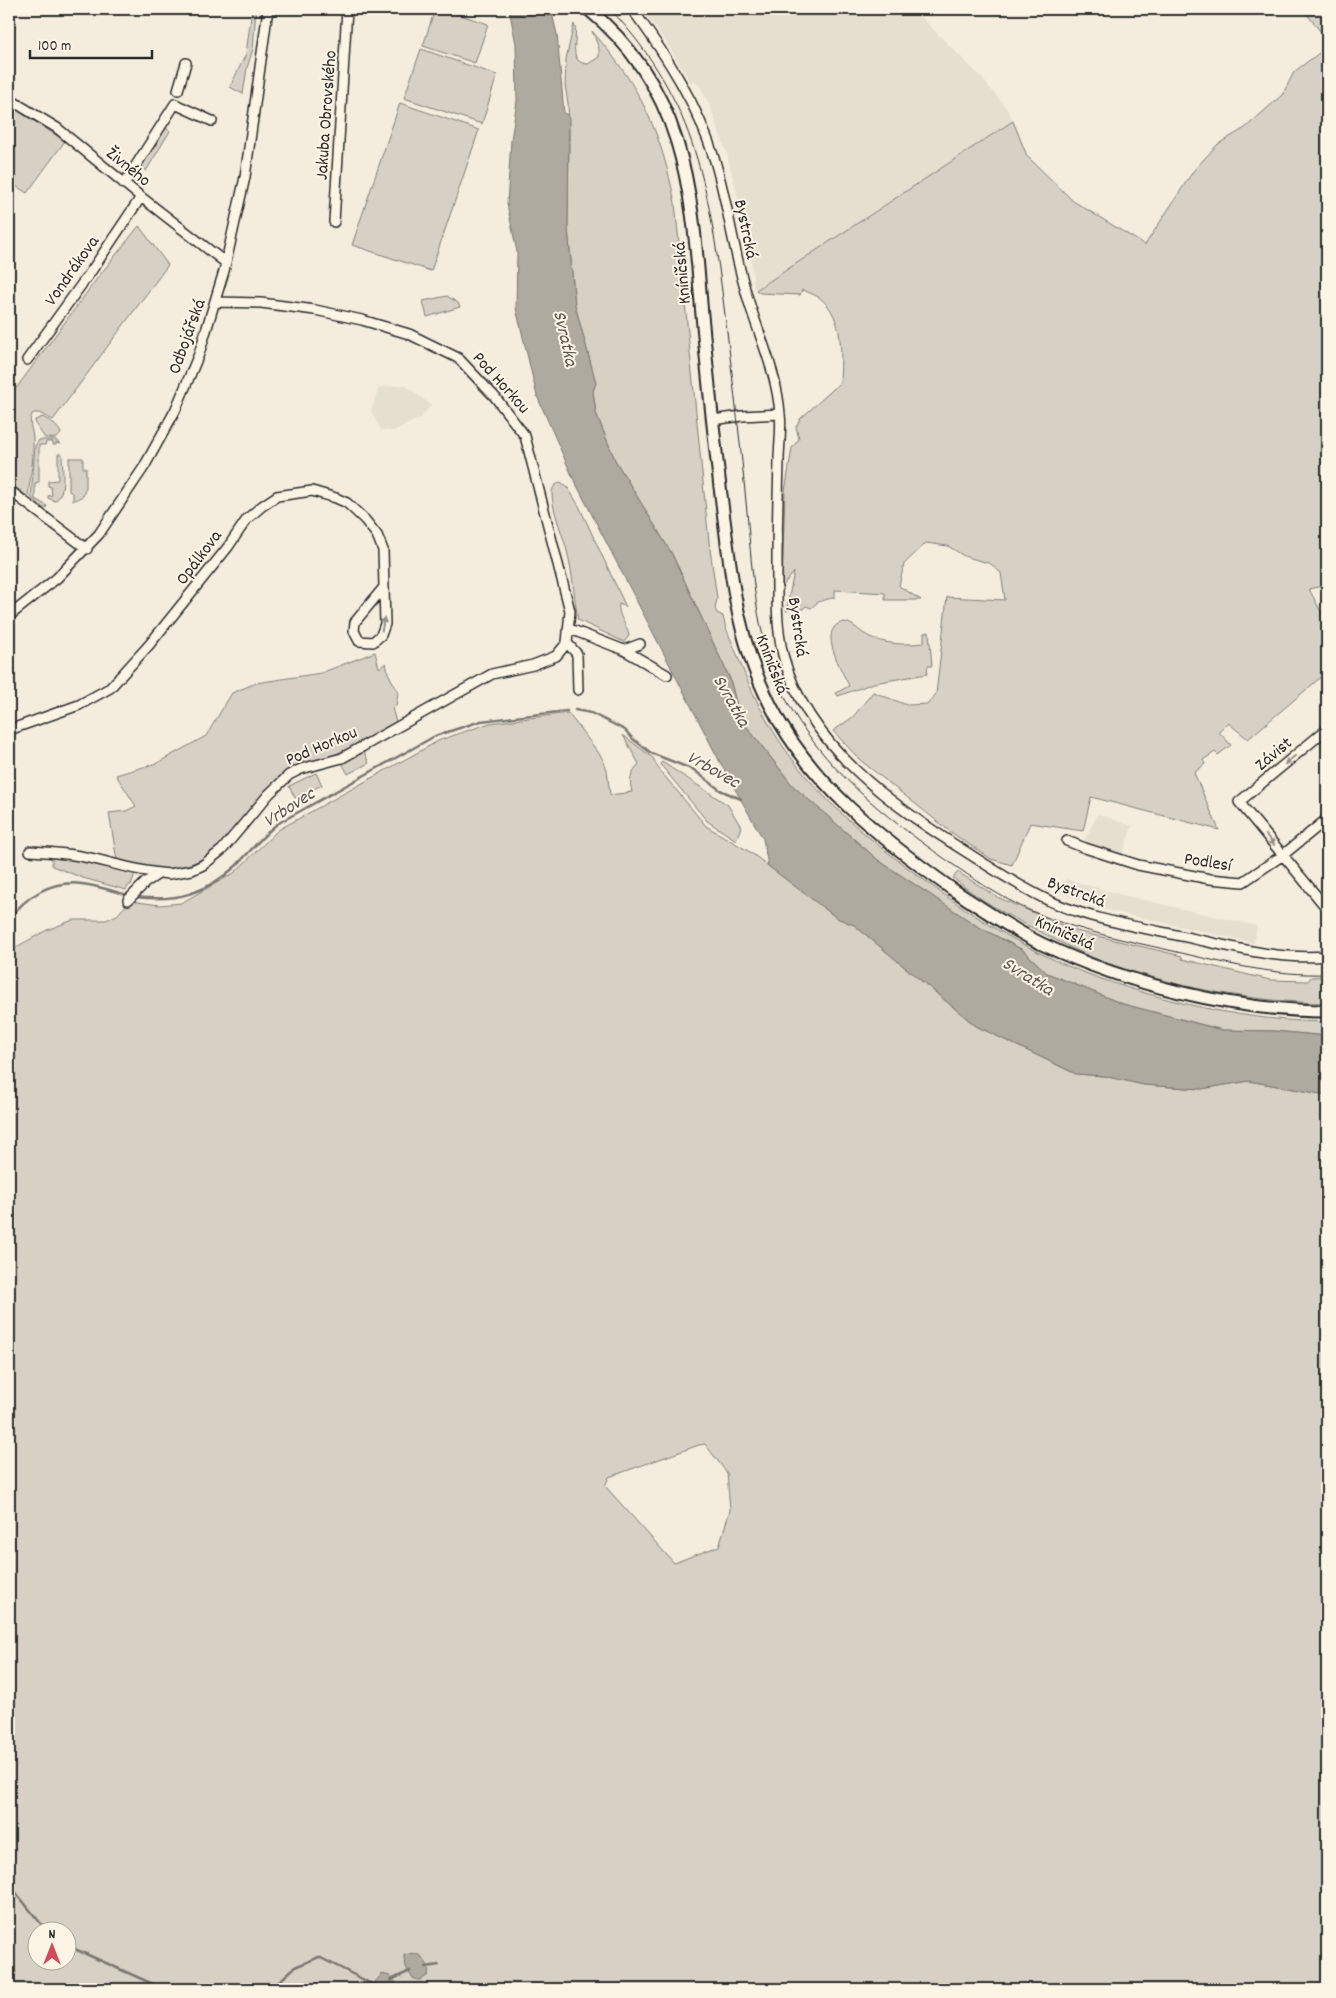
<svg xmlns="http://www.w3.org/2000/svg" width="1336" height="1998" viewBox="0 0 1336 1998" font-family="Dekko,sans-serif">
<style>
.built{fill:#e5dfd0}
.green{fill:#d6d1c4;stroke:#807e78;fill-rule:evenodd}
.water{fill:#afaaa0;stroke:#7a7771}
.lines{fill:none;stroke-linecap:round;stroke-linejoin:round}
.stream{stroke:#7a7771;stroke-width:2.5}
.minor-casing{stroke:#2b2b2b;stroke-width:12}
.major-casing{stroke:#2b2b2b;stroke-width:15}
.minor{stroke:#fcf5e5;stroke-width:9}
.major{stroke:#fcf5e5;stroke-width:11}
.tram{stroke:#2b2b2b;stroke-width:1}
.oneway{fill:#949088}
.labels{text-anchor:middle;stroke-width:4;stroke-linejoin:round;paint-order:stroke}
.street-label{font-size:18px;fill:#2b2b2b;stroke:#fcf5e5}
.water-label{font-size:19px;font-style:italic;fill:#595754;stroke:#fcf5e5}
</style>
<rect width="100%" height="100%" fill="#f4edde"/>
<filter id="ink" filterUnits="userSpaceOnUse"><feTurbulence type="fractalNoise" baseFrequency=".02" numOctaves="2"/><feDisplacementMap in="SourceGraphic" scale="10" xChannelSelector="R" yChannelSelector="G"/><feConvolveMatrix kernelMatrix="1 2 1 2 8 2 1 2 1" color-interpolation-filters="sRGB"/></filter>
<g filter="url(#ink)">
<path class="built" d="M641 9H913L980 76 1006 107 1013 121 756 290 754 286 750 251 744 223 727 154 711 109 700 86 695 81 690 82 668 45Z
M405 385 431 405 421 418 393 431 381 430 371 411 379 387Z
M1098 814 1132 826 1122 856 1083 843Z
M1065 879 1122 895 1257 926 1254 943 1107 910 1061 893Z"/>
<path class="green" d="M252 9H256L253 49 247 68 243 94 230 87 246 54Z
M435 9H442L488 24 475 63 423 46Z
M1303 9H1327V40Z
M574 24C580 35 565 63 588 64L599 57V48L592 31C640 85 661 132 675 203L709 542 717 598 715 609 717 613 723 616C725 629 732 641 736 652 750 689 766 724 790 756 822 800 864 835 908 868 966 912 1029 954 1099 978 1172 1004 1250 1021 1327 1022V1036L1274 1031 1223 1030 1123 1004 1047 973 1023 950 977 926 878 860 793 786 740 718 730 679 672 554 615 460 596 413 593 391 596 383 575 305 568 228 569 135 568 103 565 85 566 59Z
M1327 47V585L1309 589 1327 623V672L1248 739 1228 723 1219 732 1231 745 1218 755 1215 752 1203 760 1205 764 1194 773 1219 830 1091 797 1083 831 1030 823 1012 865 991 859 952 833 860 760 833 731 853 717 873 692 907 705 928 704 936 694 947 597 1005 600 1001 573 991 564 964 556 948 546 926 543 904 564 899 586 921 600H885V593L835 590V597L818 602 811 608 806 606 803 609H793L786 611 794 572 782 587 785 492 792 448 799 439 796 427 800 419 840 383C841 355 845 318 820 298 815 295 808 292 802 290L800 295 760 293 756 290 1013 121 1027 156 1073 201 1145 245 1194 170 1218 144 1245 128 1283 94 1294 72Z
M421 49 497 75 482 124 404 98Z
M400 103 479 130 431 271 352 245Z
M9 105 65 141 27 193 9 182Z
M163 126 170 131 146 171 138 166Z
M139 226 168 265 53 420 39 413H33C27 421 33 430 33 440 34 458 30 478 28 497L9 482V398L99 276Z
M447 296 458 303 460 307 427 317 423 301Z
M43 417C51 422 56 424 61 433 58 440 52 438 45 438L36 425 35 420Z
M39 440H56L60 444 56 443V445H53V442H46L45 445H39V482L35 483V499L47 506 46 508H43L31 497 35 446Z
M58 454H62C62 468 67 493 55 501L48 498V496L52 495 51 487 48 486V481L58 480Z
M69 458H83V468H86V487L83 496 73 501V494L69 491Z
M561 482 568 488 579 506 626 607 619 604C617 616 627 624 629 636L624 642 578 620C574 597 573 574 567 551 563 534 552 511 552 493 552 487 556 484 561 482Z
M843 622C852 623 856 628 863 633 881 645 904 645 924 643V633L929 632 932 666H928L927 674 874 683 838 696 836 693 849 686C842 670 816 629 843 622Z
M375 652 379 668 386 663 388 673 398 692 396 706 392 708 396 722C369 738 343 752 314 763L312 761 287 771 277 779 219 848C196 866 171 872 142 867 132 865 126 862 117 861L109 813 126 811 136 806 116 775 157 763 206 736 232 693 256 683 321 673Z
M568 713 601 756 607 770 610 795 632 792C629 780 630 773 639 764L623 735 653 758 658 768 706 826 750 852 837 918 854 925 976 1026 1076 1074 1104 1076 1144 1085 1201 1089 1249 1081 1327 1095V1989H396V1983L390 1976 375 1987 376 1989H9V951L47 930 73 920H106L117 915 130 901 160 905 181 903 234 873 278 830 440 740 490 723ZM705 1444 727 1473 730 1510 719 1546 674 1563 605 1486 609 1477 699 1445ZM38 1930H68V1960H38ZM404 1962 428 1975 422 1979 413 1978Z
M364 752 369 763 348 774 342 763Z
M662 762 728 805 741 827 736 840 707 821 660 764Z
M316 773 322 785 295 798 289 786Z
M52 855 135 873 131 885H129L126 890 83 878 52 866Z
M958 872 997 897 1076 931 1182 956V959L1270 980 1308 981 1311 977 1327 976V1003C1251 1002 1173 987 1101 961 1078 952 1055 940 1033 928 1005 914 977 898 953 878Z"/>
<path class="water" d="M509 9H551L557 34 564 113 569 116 568 228 575 305 596 383 593 391 596 413 615 460 672 554 730 679 740 718 793 786 878 860 977 926 1023 950 1047 973 1123 1004 1222 1030 1274 1031 1327 1036V1095L1249 1081 1201 1089 1144 1085 1104 1076 1076 1074 976 1026 854 925 837 918 768 866 763 839 722 766 573 478 537 396 516 308 517 252 507 204 511 140 517 101 516 44Z
M413 1953 421 1956 429 1967 428 1975C425 1977 421 1981 417 1980 409 1978 403 1962 404 1955Z
M382 1974 390 1976 396 1983V1989H376L375 1982Z"/>
<g class="lines">
<path class="stream" d="M575 710 591 713 625 730 633 739 651 753 694 770 720 790 741 799
M136 897C176 902 205 894 236 866 250 852 261 837 277 824L435 736 481 721 567 711
M9 920C25 896 52 880 82 884 98 886 113 891 128 895
M9 1884 46 1930
M68 1946 164 1989
M426 1967 439 1965
M391 1980 410 1971
M271 1989 295 1967 319 1957 376 1986"/>
<g class="minor-casing">
<path id="minor" d="M632 9C667 56 698 105 715 161 728 204 733 249 746 292 757 332 777 371 780 414 782 429 779 445 779 461 778 496 777 532 777 568 777 597 776 626 783 655 807 747 894 807 971 855 997 872 1024 889 1052 902 1094 921 1150 929 1195 939 1239 949 1282 960 1327 956
M178 90 186 63
M9 99 57 128 141 197 226 263
M124 184 175 104 212 121
M334 222 347 9
M27 360 92 270 141 197
M712 420 742 416 780 414
M9 490 87 549
M9 616 57 578 99 534 144 467 175 411 199 354 224 271 245 177 268 9
M570 629 624 650 667 675
M567 643 577 654 578 690
M624 650 640 644
M1327 729 1239 802 1324 905H1327
M9 730 79 705 110 688 149 645 228 547 247 519 262 506 277 496 312 491 336 498 347 503 365 520 377 535 383 550 385 624 381 635 373 642 359 641 354 631 355 622 384 587
M1067 841 1085 848 1138 865 1210 879 1243 882 1283 855 1327 819
M30 851C47 852 63 853 80 856 107 861 132 870 160 873
M128 900 146 882 160 873 169 874 192 870 203 865 222 850 269 794 289 775 301 769 342 758 492 674 533 665 556 656 567 643 570 611 525 436 495 397 458 358 409 334 362 320 315 310 261 303 216 302"/>
</g>
<g class="major-casing">
<path id="major" d="M588 9C688 90 692 197 702 315 708 378 714 440 722 503 731 575 737 641 771 706 810 784 883 840 952 889 981 908 1011 929 1042 944 1127 984 1233 1011 1327 1011"/>
</g>
<use href="#minor" class="minor"/>
<use href="#major" class="major"/>
<path class="tram" d="M610 9C698 102 710 195 725 315 733 381 741 446 747 512 753 580 756 649 792 710 832 778 895 824 958 868 984 886 1012 904 1041 915 1083 932 1129 941 1173 951 1224 963 1274 976 1327 974"/>
</g>
<defs><path id="oneway-solid" d="M-6-.8H1V-3.2L6.5 0L1 3.2V.8H-6Z" transform="scale(1.25)"/></defs>
<g class="oneway">
<use href="#oneway-solid" transform="translate(383 624) rotate(-80)"/>
<use href="#oneway-solid" transform="translate(1290 760) rotate(140)"/>
<use href="#oneway-solid" transform="translate(1270 840) rotate(51)"/>
</g>
</g>
<g class="labels">
<g class="street-label">
<text transform="translate(325 115) rotate(-86)" y="6">Jakuba Obrovského</text>
<text transform="translate(129 166) rotate(39)" y="6">Živného</text>
<text transform="translate(747 229) rotate(78)" y="6">Bystrcká</text>
<text transform="translate(71 270) rotate(-55)" y="6">Vondrákova</text>
<text transform="translate(681 273) rotate(-95)" y="6">Kníničská</text>
<text transform="translate(186 336) rotate(-70)" y="6">Odbojářská</text>
<text transform="translate(502 382) rotate(48)" y="6">Pod Horkou</text>
<text transform="translate(198 557) rotate(-53)" y="6">Opálkova</text>
<text transform="translate(799 627) rotate(82)" y="6">Bystrcká</text>
<text transform="translate(773 664) rotate(69)" y="6">Kníničská</text>
<text transform="translate(321 745) rotate(-23)" y="6">Pod Horkou</text>
<text transform="translate(1273 753) rotate(-40)" y="6">Závist</text>
<text transform="translate(1208 861) rotate(9)" y="6">Podlesí</text>
<text transform="translate(1077 891) rotate(20)" y="6">Bystrcká</text>
<text transform="translate(1065 932) rotate(24)" y="6">Kníničská</text>
</g>
<g class="water-label">
<text transform="translate(567 338) rotate(77)" y="7">Svratka</text>
<text transform="translate(733 700) rotate(61)" y="7">Svratka</text>
<text transform="translate(714 768) rotate(29)" y="7">Vrbovec</text>
<text transform="translate(288 806) rotate(-33)" y="7">Vrbovec</text>
<text transform="translate(1029 975) rotate(32)" y="7">Svratka</text>
</g>
</g>
<rect width="1336" height="1998" fill="none" stroke="#fcf5e5" stroke-width="30"/>
<rect x="15" y="15" width="1306" height="1968" fill="none" stroke="#2b2b2b" stroke-width="2" filter="url(#ink)"/>
<g transform="translate(52 1946)"><circle r="24" fill="#fcf5e5" stroke="#a8a49b"/>
<path d="M0-4L9 19L0 12L-9 19Z" fill="#d1495b"/>
<text y="-8" font-size="14" font-weight="bold" text-anchor="middle" fill="#2b2b2b">N</text>
</g>
<path d="M30 50v8h122v-8" fill="none" stroke="#2b2b2b" stroke-width="2.5"/>
<text x="38" y="50" font-size="15" fill="#2b2b2b" stroke="#fcf5e5" stroke-width="4" paint-order="stroke">100 m</text>
</svg>
